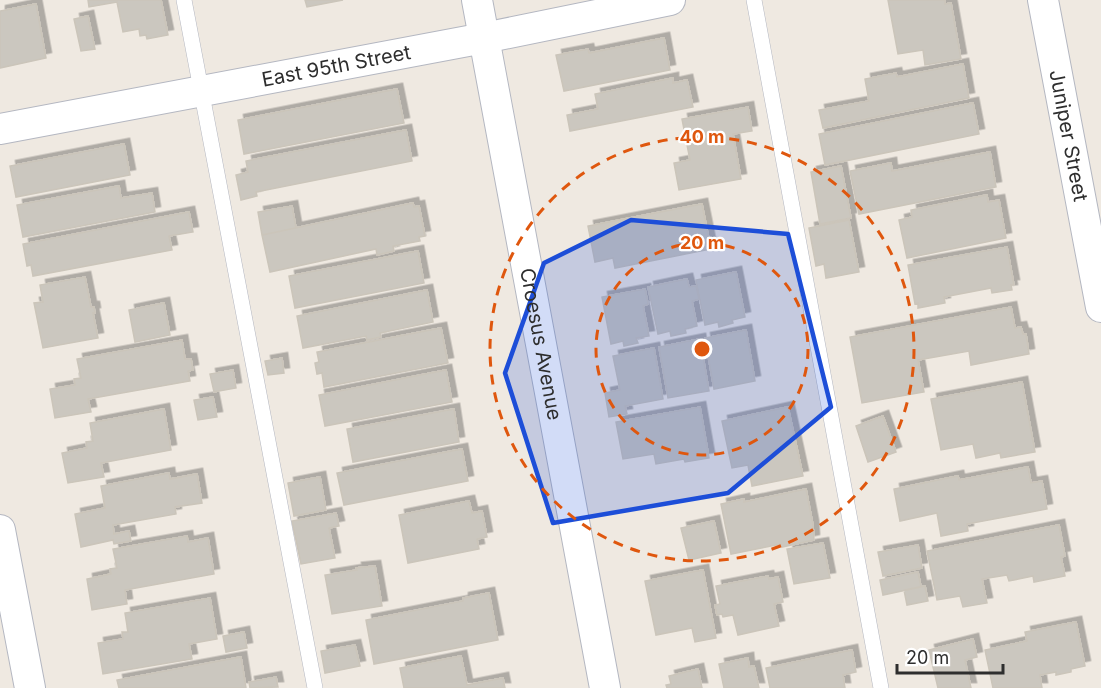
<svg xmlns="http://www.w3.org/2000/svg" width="1101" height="688" viewBox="0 0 1101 688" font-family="Inter,sans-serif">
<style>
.building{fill:#cbc7bf;stroke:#cbc5ba;stroke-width:1.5;filter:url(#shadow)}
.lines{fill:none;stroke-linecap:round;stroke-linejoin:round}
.lane-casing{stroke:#b4b7c1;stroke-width:16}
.street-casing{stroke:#b4b7c1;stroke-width:32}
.lane{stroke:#fff;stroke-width:15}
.street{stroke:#fff;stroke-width:30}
.marked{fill:#1d4ed8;fill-opacity:0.2;stroke:#1d4ed8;stroke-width:4.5;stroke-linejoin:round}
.ring{fill:none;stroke:#df570e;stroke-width:3;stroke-dasharray:10 8}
.labels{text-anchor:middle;stroke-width:4.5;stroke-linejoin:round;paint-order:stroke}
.street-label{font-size:20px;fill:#2e2e2e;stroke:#fff}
.centre{fill:#df570e;stroke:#fff;stroke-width:3}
.ring-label{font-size:18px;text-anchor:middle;font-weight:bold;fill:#df570e;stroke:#fff;stroke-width:4.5;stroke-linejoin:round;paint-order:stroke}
</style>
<defs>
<filter id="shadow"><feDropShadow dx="5.5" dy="-5.5" stdDeviation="0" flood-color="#0004"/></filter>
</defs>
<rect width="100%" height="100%" fill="#efe9e1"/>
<path class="building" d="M88 0H161L168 35 147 39 146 35 140 36 139 29 123 32 117 2 89 7Z
M305 0H343L307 7Z
M888 0H945V4L951 3 961 59 925 65 923 50 898 54Z
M36 4 46 58 0 68V11Z
M88 16 95 49 81 51 74 19Z
M664 38 670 70 564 91 556 55 588 49 589 53Z
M963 64 969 98 823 128 819 110 869 101 865 79 896 73 897 77Z
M673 78V83L687 80 693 107 570 131 567 115 598 109 595 94Z
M397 89 404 123 244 154 238 120Z
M973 103 979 134 825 165 819 134Z
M748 107 752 131 733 134 741 179 679 190 674 163 690 160 682 119Z
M406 130 412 161 256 192 257 196 241 200 236 175 248 172 246 161Z
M124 144 130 175 16 197 10 166Z
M990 152 996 187 859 214 850 171 891 163 892 171Z
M841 166 851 218 820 224 811 172Z
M119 186 121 198 152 193 155 212 23 237 17 205Z
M987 195 988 202 999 200 1006 238 907 258 899 220 912 217 911 210Z
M413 203 414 207 419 206 425 236 419 237 420 241 393 246 394 251 377 255 376 249 270 272 262 235Z
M702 204 711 249 615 268 613 258 595 262 588 226Z
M292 206 296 228 262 235 258 212Z
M189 212 193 232 169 236 172 250 33 276 31 265 27 266 23 244Z
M849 220 859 272 826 278 824 264 816 266 809 228Z
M1007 247 1014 285H1011L1012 290 992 293 991 288 944 297 945 303 918 308V303L915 304 908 265Z
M418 251 424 283 295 308 289 276Z
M736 272 745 317 732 320 733 323 719 327 718 322 705 325 696 280Z
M85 277 91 307H94L95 313H93L98 338 43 348 34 303 43 302 40 285Z
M687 279 689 287 696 286 699 299 692 301 697 326 685 329 686 333 671 336 670 331 658 334 648 287Z
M645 289 648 304 643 306 649 336 636 338 638 343 624 346 623 341 611 344 602 297Z
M427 290 433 322 380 333 381 337 367 340 366 336 303 348 297 316Z
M164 303 170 335 135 342 129 310Z
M1011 307 1015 328 1021 327 1023 334H1026L1029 354 971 365 969 351 918 360 924 392 862 403 850 337Z
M441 328 448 363 324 387 322 373 317 374 315 363 319 362 317 352Z
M746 330 755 381 714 389 705 338Z
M700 339 709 391 668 398 659 347Z
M182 340 185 359H191L193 370 188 371 190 381 88 399 91 412 55 418 50 389 75 385 74 379 81 378 77 359Z
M654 348 663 399 625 406 627 414 609 417 605 393 620 390 613 356Z
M282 358 284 373 268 375 265 361Z
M233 370 236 388 214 392 210 374Z
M446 370 452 402 325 426 319 395Z
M1022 382 1035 452 1001 458 1000 453 976 458 973 444 941 450 931 399Z
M213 397 217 417 198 420 194 400Z
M700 407 709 458 685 462 684 459 656 464 654 454 623 459 616 422Z
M788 407 803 476 752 486 748 465 732 468 722 421Z
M164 409 171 450 101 463 104 477 68 483 62 453 87 448 86 442 93 441 90 423Z
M454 409 459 442 353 462 347 429Z
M883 416 896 452 868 462 856 426Z
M462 449 468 481 344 505 337 473Z
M1028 467 1031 483 1042 481 1047 509 967 524 968 531 941 536 937 513 900 521 894 489 958 476 959 480Z
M169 473 170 479 197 474 202 503 175 507 176 514 113 525 114 534 129 531 131 541 114 544 113 540 81 547 75 514 105 508 101 486Z
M320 477 326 510 294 516 288 483Z
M806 489 813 525 814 540 782 547 781 544 731 554 721 504 744 499V502Z
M469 501 472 513 482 511 487 537 477 539 479 549 408 563 399 515Z
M336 513 339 526 329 528 335 558 301 564 292 521Z
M714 521 721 553 689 560 681 528Z
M1059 525 1065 556 1061 557 1065 576 1034 582 1033 576 1009 581 1007 575 982 579 987 603 963 607 960 596 937 600 927 551Z
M187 536 188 542 208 538 214 574 125 590 127 604 92 610 87 579 111 574 110 569 117 568 113 549Z
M823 543 830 578 794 584 787 549Z
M918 545 922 568 883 576 878 552Z
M375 566 382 606 332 614 325 575 357 570 356 568Z
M703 570 716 638 695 642 692 628 656 635 645 581Z
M918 572 921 587 883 595 880 580Z
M768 576 769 579 778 577 783 602 774 604 779 626 738 635 733 615 723 617 722 614 717 615 715 605 720 604 716 586Z
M925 586 928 601 907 605 904 590Z
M489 593 498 640 374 664 366 620 463 601V598Z
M210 598 217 639 189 644 192 659 103 674 98 643 123 639 122 632H128L125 613Z
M1076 622 1085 666 1071 669V672L1056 675V672L1040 675 1042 688H993L985 650 1027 641 1025 632Z
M244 632 247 648 226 652 223 636Z
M973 639 977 657 965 660 971 688H938L929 650Z
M355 645 360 666 325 673 321 651Z
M852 650 856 672 843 675 845 688H770L766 668Z
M461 656 467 685 503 678 505 688H404L400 668Z
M241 657 246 688H119L117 680Z
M748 658 749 667 754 666 759 688H724L719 664Z
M698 669 702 688H667L666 685 671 684 669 676Z
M276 677 278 687 250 688 249 682Z"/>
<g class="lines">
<g class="lane-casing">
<path id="lane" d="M184 0 315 688
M754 0 881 688"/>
</g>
<g class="street-casing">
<g id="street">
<path id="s1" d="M477 0 605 688"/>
<path id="s2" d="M1043 0 1101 307"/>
<path id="s3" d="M0 129 484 38 670 0"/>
<path d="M0 530 30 688"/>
</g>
</g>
<use href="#lane" class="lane"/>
<use href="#street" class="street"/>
</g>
<path class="marked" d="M631 220 788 234 831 407 728 493 553 523 505 373 544 263Z"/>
<g class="ring">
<circle cx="702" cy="349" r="106"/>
<circle cx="702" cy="349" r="212"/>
</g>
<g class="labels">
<g class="street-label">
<text dy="7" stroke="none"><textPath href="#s3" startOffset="342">East 95th Street</textPath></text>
<text dy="7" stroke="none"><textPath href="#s2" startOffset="138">Juniper Street</textPath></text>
<text dy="7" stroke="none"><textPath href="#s1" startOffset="350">Croesus Avenue</textPath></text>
</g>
</g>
<circle cx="702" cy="349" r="9" class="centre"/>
<g class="ring-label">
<text x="702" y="143">40 m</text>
<text x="702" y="249">20 m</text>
</g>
<path d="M897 664v9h106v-9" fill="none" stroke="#2e2e2e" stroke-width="3"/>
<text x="906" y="664" font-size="18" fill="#2e2e2e" stroke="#ffffff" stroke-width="4.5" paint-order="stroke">20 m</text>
</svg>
